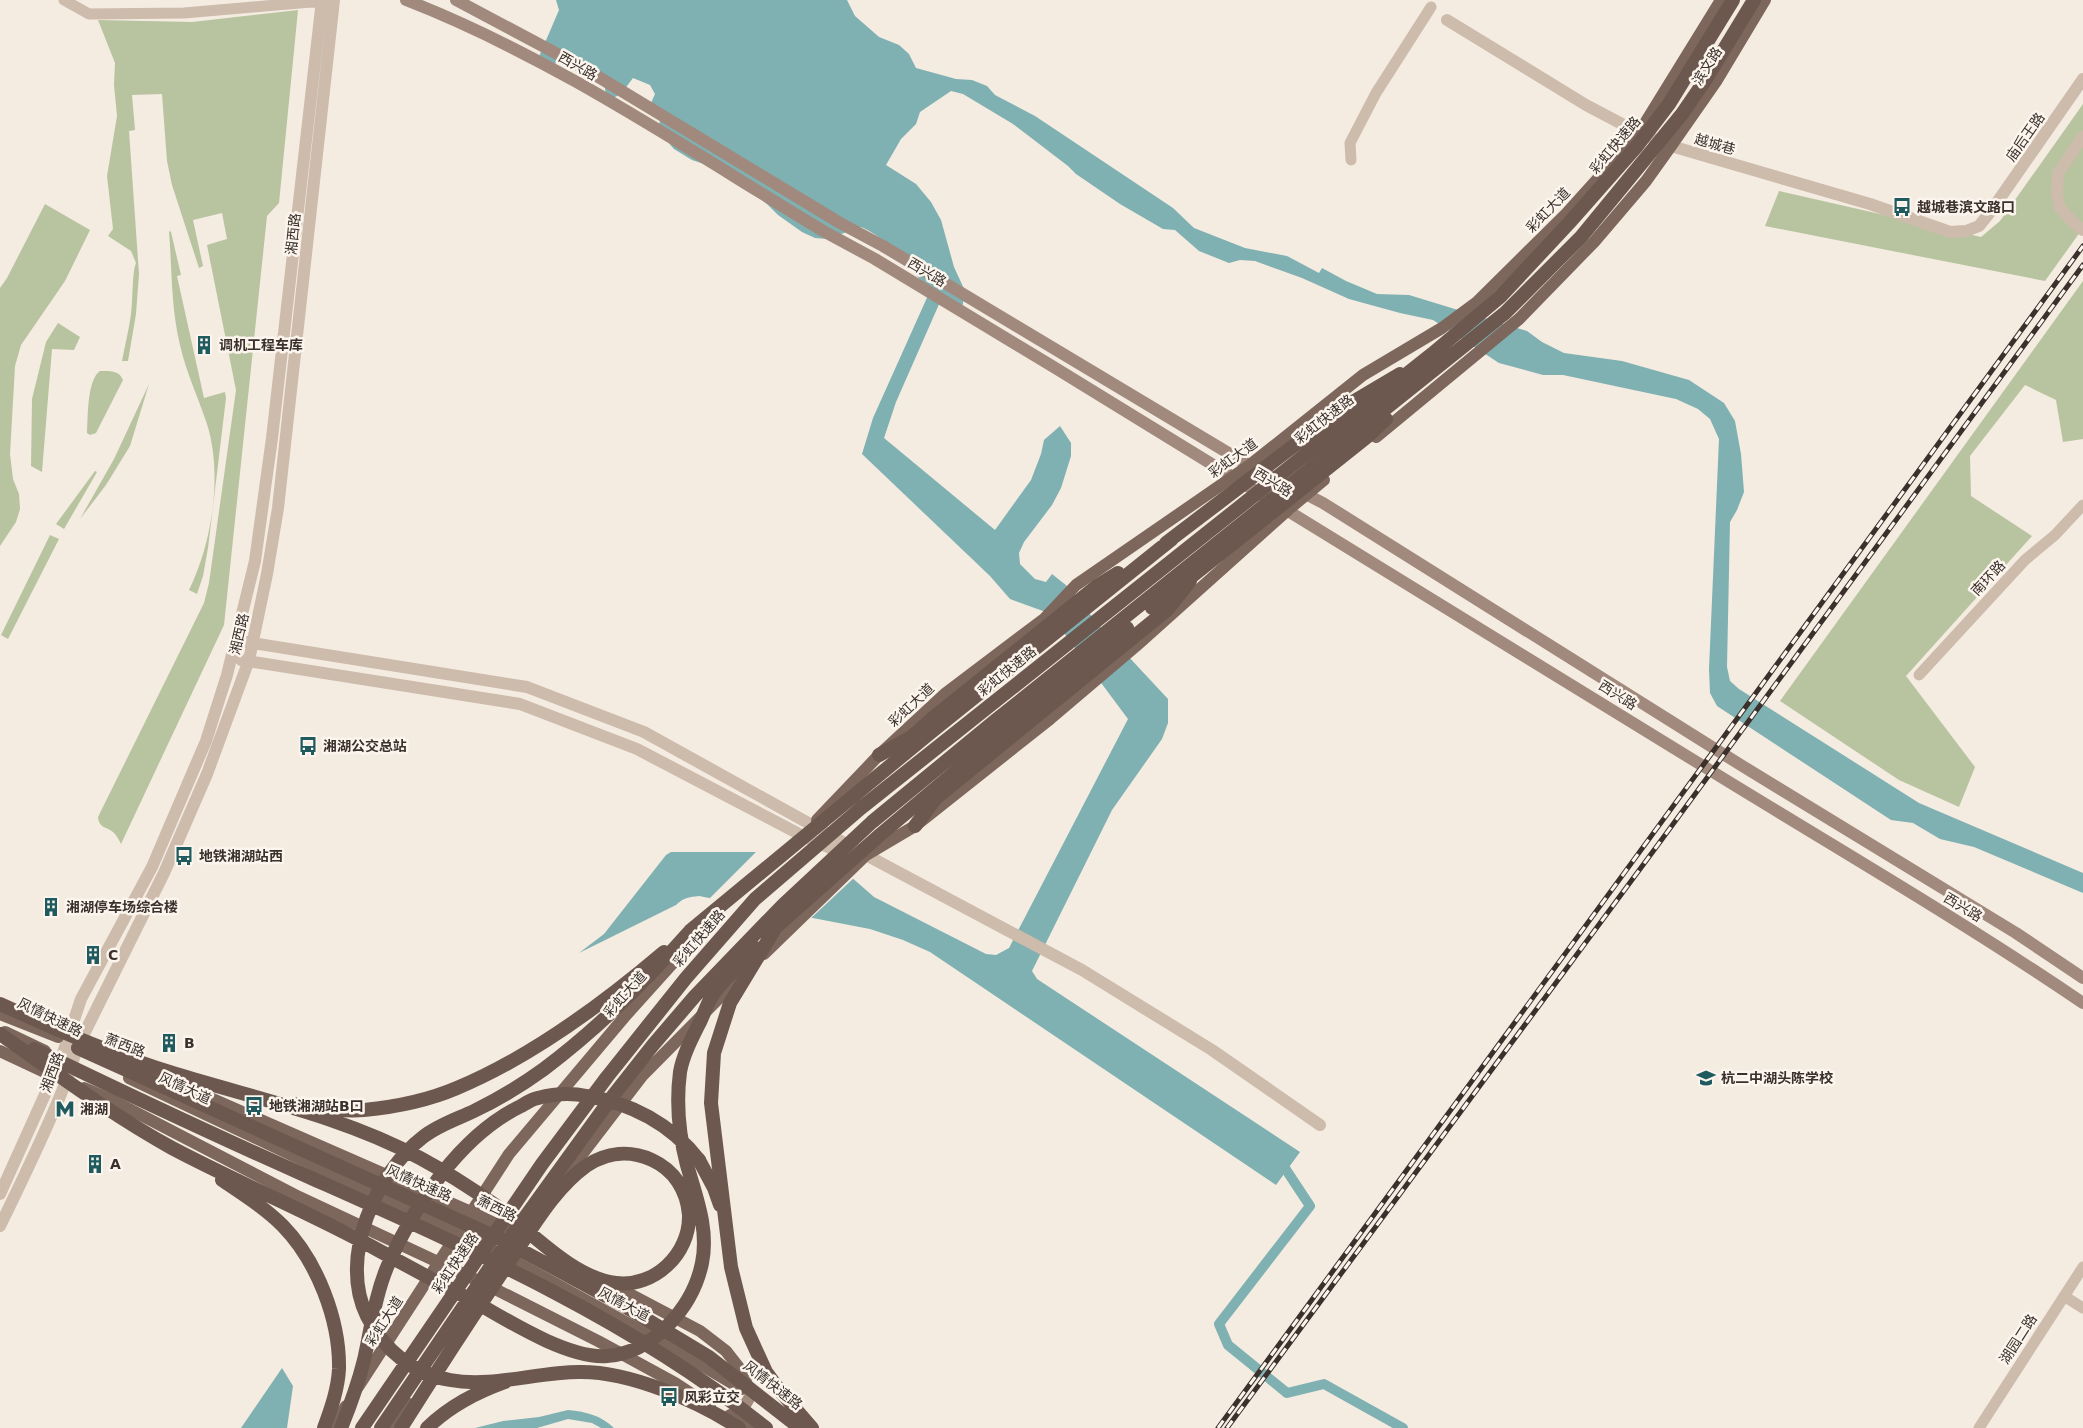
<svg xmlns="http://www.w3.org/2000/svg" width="2083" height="1428" viewBox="0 0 2083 1428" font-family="'DejaVu Sans','Noto Sans SC',sans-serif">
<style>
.green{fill:#b8c4a0}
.water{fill:#7fb0b2}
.pier{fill:#f4ebe1}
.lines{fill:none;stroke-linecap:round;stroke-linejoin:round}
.canal{stroke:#7fb0b2;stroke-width:10}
.minor{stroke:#cdbbac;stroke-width:11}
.tertiary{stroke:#cdbbac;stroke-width:12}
.secondary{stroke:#a18a7d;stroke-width:12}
.primary{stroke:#7d675c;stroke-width:12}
.trunk{stroke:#6c584f;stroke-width:14}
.rail-casing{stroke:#3b302b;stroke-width:5}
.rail{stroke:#fbf5ee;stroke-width:3;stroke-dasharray:9;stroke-linecap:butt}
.trunk-bridge{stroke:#6c584f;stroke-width:14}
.labels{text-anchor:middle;stroke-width:5;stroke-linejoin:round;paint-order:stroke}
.street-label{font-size:14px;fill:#3b302b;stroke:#fbf5ee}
.poi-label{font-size:14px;font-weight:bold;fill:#3b302b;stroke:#fbf5ee;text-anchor:start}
</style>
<rect width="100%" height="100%" fill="#f4ebe1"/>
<path class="green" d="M298 10 279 203 267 216 224 625 121 844C119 840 117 836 114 833 107 826 99 829 98 817L204 603 209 583 236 390 207 245 227 239 222 213 193 220 203 266 199 268 172 185 167 161 162 94 132 95 135 130 129 131 139 274 136 314 128 361H122C125 345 129 329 131 314 133 301 132 272 136 263L131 251 108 236 113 229 107 176 117 116 114 85 115 63 98 20 192 22Z
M2083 104V228L2045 281 1765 226 1779 191 1981 237 2000 221Z
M45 204 90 230 65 281 21 345 15 366 10 454 13 479 19 494 20 509 16 522 0 546V288L7 278Z
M169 231 171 232 181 275 177 276 204 398 225 392 226 398 208 548 203 576 197 594 189 590C212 543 223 475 207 424 198 397 186 372 180 345 171 308 172 269 169 231Z
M2083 281V439L2063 442 2056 400 2025 385 1970 456 1971 496 2032 536 1906 676 1975 767 1959 807 1899 780 1780 701Z
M58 323 80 337 74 350 52 349 42 472 31 466 32 399 46 342Z
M100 371C110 371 119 370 123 380L96 433 90 435 87 433C88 417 87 380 100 371Z
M149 384 130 446 106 485 80 519 114 459Z
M95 471 97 472 64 529 56 524Z
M50 535 59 539 8 639 1 635Z"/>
<path class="water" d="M556 0H847L855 16 879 37 899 45 909 54 916 68 956 79 972 80 987 86 995 95 1035 116 1173 208 1194 228 1245 248 1287 256 1319 273 1322 268 1346 281 1377 294 1409 295 1527 331 1542 342 1564 353 1622 361 1689 380 1724 403 1735 421 1741 454 1744 492 1737 510 1730 522 1727 667 1730 681 1739 689 1919 803 2083 873V893L1974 847 1940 839 1913 823 1891 820 1717 706 1710 693 1709 669 1719 439 1710 419 1698 409 1676 399 1563 375H1543L1499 363 1433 320 1400 313 1349 299 1302 278 1255 261 1240 260 1229 263 1199 251 1175 230 1163 229 1120 204 1076 174 1068 166 1013 124 963 94 951 91 920 112 916 124 901 139 886 165 916 184 931 202 941 220 954 267 965 291 962 309 940 302 896 402 884 438 995 530 1031 480 1041 454 1044 440 1060 426 1071 443V456L1061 488 1052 505 1024 542 1019 553 1020 564 1035 579 1046 582 1052 574 1067 586 1116 646 1127 655 1168 699V723L1162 739 1112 810 1032 971 1037 979 1300 1152 1276 1185 930 952 903 940 870 929 699 896C689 897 683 898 676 905L579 953 604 934 666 855 671 852H754L842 869 874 897 986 954 996 955 1009 948 1128 719 1058 625 1043 611 1010 599 990 576 862 454 873 418 930 291C909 268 890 239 861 227L827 239 815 238 802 232 778 215 761 198 704 164 692 160 674 149 658 131 661 115 651 103 655 94 650 85 633 78 621 94 613 98 606 95 604 82 562 57 554 65 538 59 559 10Z
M282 1368 293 1386 287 1428H241Z
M568 1410C587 1412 600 1415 614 1428H601L592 1423 568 1419 537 1428H475L503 1421 539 1417Z"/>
<path class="pier" d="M758 850 842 867 855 877 809 920 707 901Z"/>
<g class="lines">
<path class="canal" d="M1279 1159 1310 1206 1219 1324 1228 1345 1287 1393 1324 1384 1403 1428"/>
<path class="minor" d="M64 0 89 14 184 13 311 2 329 3
M1351 160 1350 143 1376 93 1431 7
M1919 675 2025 560 2055 535 2083 505
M2064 1296 2083 1308
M1979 1428 2083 1267"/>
<path class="tertiary" d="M1447 20 1586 105 1639 133 1671 146 1870 204 1950 232 1966 231 1979 226 1991 211 2083 79
M2083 137 2058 173 2057 194 2060 208 2073 222 2083 230
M246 642 527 687 644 732 866 855 1082 970 1212 1050 1320 1125
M241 660 520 704 637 749 801 835 848 856
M0 1194 61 1059 81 999 152 867 206 741 227 675 255 561 272 438 322 0
M0 1226C23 1179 46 1132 65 1084 71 1071 73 1057 79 1044L164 873 207 774 249 660 267 574 278 508 334 0"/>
<path class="secondary" d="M406 0C555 58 688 150 825 232L875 259C1154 427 1432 597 1708 769 1833 846 1961 920 2083 1003
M456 0 582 67 840 223 883 246 1240 460 1323 503 1744 767 2016 933 2083 978
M738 1417 751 1395"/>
<path class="primary" d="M1376 437 1519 319 1594 242 1646 181 1671 146 1717 80 1765 0
M817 820 879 755 946 693 1044 619 1076 585 1250 465 1363 375 1442 328 1477 302 1566 214 1639 133 1721 0
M764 954 866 855 915 826 1050 719 1136 646 1289 509 1324 480
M0 1014 58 1037
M5 1032 45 1051
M0 1051 49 1074
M151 1072 471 1212 508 1230
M129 1078 507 1257 678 1351 742 1389
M84 1088 112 1100 299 1197 487 1285 598 1341 675 1383 710 1406
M560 1183 642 1076 744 973
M607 1282 700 1331 726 1351 740 1369 749 1389
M358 1387 509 1154 627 1014 717 914
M730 1415 751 1428
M332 1428 346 1406
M393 1428 409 1404"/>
<path class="trunk" d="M1346 406 1400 374
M879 755 910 738 933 718
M915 826 936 798 1168 609 1190 581
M292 1104C315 1107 341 1112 364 1110 395 1107 429 1100 457 1088 529 1058 604 1003 664 952
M699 1160 714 1188 720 1205
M427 1428C450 1406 475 1393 505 1382"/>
<g class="rail-casing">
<path id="rail" d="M1218 1428 2083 246
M1227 1428 1657 846 2083 265"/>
</g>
<use href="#rail" class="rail"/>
<path class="trunk-bridge" d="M1166 543 1346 406
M1152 608 1368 436 1386 419
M933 718 1097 586 1118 573
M0 1004C58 1030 115 1056 176 1074 258 1099 344 1117 420 1158 446 1172 471 1188 495 1205 530 1230 572 1278 616 1283 654 1288 690 1254 689 1215 687 1190 674 1170 652 1160 630 1150 607 1152 586 1166 555 1188 533 1227 511 1259 474 1314 437 1371 401 1428
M0 1034C56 1073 112 1115 172 1148 240 1184 311 1213 378 1250 411 1268 444 1286 477 1303 510 1322 569 1359 607 1356 653 1353 693 1307 702 1263 709 1229 696 1197 687 1165 679 1135 676 1103 680 1072 683 1055 692 1038 700 1022 704 1014 707 1004 712 996 722 980 743 963 756 948
M78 1048 502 1240 621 1304 709 1357 800 1428
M34 1049C125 1093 216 1136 309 1177 468 1248 629 1318 766 1428
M222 1180C244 1195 265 1208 283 1226 317 1261 340 1320 339 1369 338 1389 331 1409 324 1428
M341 1428C350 1406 358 1384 364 1360 371 1329 375 1295 388 1265 414 1205 461 1135 521 1106 526 1103 532 1099 538 1098 553 1094 572 1093 587 1096 631 1103 671 1124 699 1160
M362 1428 542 1164 607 1077 686 978 755 899 861 808 1432 354 1500 297 1569 223 1637 146 1669 104 1733 0
M381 1428 510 1238 612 1097 653 1045 695 996 783 905 872 822 995 721 1505 313 1581 237 1682 114 1706 79 1754 0
M739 1428C698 1401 629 1371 579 1372 537 1372 491 1388 450 1380 412 1373 384 1350 367 1316 338 1258 376 1173 423 1137 438 1125 457 1119 474 1111 499 1099 522 1085 544 1069 597 1029 646 981 690 931L931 732 1172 539
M812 1428 780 1391 766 1372 746 1328 731 1267 711 1103 714 1053 730 1003 776 927 881 834 1127 628"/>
</g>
<defs>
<g id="bus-bare" transform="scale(1.5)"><path d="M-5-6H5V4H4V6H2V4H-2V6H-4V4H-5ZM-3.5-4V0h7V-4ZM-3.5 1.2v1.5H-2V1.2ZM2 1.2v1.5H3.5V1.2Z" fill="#1f5a5e" stroke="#fbf5ee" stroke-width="2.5" paint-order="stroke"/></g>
<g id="building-bare" transform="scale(1.5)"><path d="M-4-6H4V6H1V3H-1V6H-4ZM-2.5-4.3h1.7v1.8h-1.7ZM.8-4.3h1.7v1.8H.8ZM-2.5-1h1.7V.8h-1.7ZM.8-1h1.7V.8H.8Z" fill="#1f5a5e" stroke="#fbf5ee" stroke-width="2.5" paint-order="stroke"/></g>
<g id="school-bare" transform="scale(1.5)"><path d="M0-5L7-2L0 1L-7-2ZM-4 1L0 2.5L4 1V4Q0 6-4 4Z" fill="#1f5a5e" stroke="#fbf5ee" stroke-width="2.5" paint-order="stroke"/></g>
<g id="metro-bare" transform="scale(1.5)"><path d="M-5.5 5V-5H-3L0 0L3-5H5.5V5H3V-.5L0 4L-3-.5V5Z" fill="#1f5a5e" stroke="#fbf5ee" stroke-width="2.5" paint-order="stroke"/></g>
</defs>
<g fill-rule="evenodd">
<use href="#bus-bare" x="1902" y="207"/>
<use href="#building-bare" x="204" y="345"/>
<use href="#bus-bare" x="308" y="746"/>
<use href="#bus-bare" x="184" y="856"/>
<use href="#building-bare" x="51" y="907"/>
<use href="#building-bare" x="93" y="955"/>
<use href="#building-bare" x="169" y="1043"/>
<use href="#school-bare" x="1706" y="1078"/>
<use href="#bus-bare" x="254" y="1106"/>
<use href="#metro-bare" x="65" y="1109"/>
<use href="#building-bare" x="95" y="1164"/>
<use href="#bus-bare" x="669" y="1397"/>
</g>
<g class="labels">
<g class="street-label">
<text transform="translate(578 66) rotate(30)" y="5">西兴路</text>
<text transform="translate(1707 66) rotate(-58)" y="5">滨文路</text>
<text transform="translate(2025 137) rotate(-55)" y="5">庙后王路</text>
<text transform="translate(1715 144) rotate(16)" y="5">越城巷</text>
<text transform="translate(1615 145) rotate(-50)" y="5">彩虹快速路</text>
<text transform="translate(1548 210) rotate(-46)" y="5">彩虹大道</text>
<text transform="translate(293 234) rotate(-84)" y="5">湘西路</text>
<text transform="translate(927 272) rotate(31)" y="5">西兴路</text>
<text transform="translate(1324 419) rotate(-38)" y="5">彩虹快速路</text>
<text transform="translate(1233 458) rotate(-36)" y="5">彩虹大道</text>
<text transform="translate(1273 482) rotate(31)" y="5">西兴路</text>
<text transform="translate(1988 578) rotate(-47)" y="5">南环路</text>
<text transform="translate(239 634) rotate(-77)" y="5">湘西路</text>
<text transform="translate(1007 671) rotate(-39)" y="5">彩虹快速路</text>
<text transform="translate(1618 695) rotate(32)" y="5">西兴路</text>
<text transform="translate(911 705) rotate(-43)" y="5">彩虹大道</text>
<text transform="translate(1963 907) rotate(31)" y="5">西兴路</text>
<text transform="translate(699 938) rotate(-49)" y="5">彩虹快速路</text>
<text transform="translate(625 994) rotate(-48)" y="5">彩虹大道</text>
<text transform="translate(50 1017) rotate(26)" y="5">风情快速路</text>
<text transform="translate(125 1045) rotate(21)" y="5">萧西路</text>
<text transform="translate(52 1072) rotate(-70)" y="5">湘西路</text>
<text transform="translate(185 1088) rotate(25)" y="5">风情大道</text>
<text transform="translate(419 1183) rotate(24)" y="5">风情快速路</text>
<text transform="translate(497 1208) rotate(26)" y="5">萧西路</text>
<text transform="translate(455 1263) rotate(-56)" y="5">彩虹快速路</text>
<text transform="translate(624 1304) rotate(28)" y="5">风情大道</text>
<text transform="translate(384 1321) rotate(-57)" y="5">彩虹大道</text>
<text transform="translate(2018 1339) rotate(-57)" y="5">湖园二路</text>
<text transform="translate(773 1385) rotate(38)" y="5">风情快速路</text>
</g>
<g class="poi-label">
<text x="1917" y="212">越城巷滨文路口</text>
<text x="219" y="350">调机工程车库</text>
<text x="323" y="751">湘湖公交总站</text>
<text x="199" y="861">地铁湘湖站西</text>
<text x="66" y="912">湘湖停车场综合楼</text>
<text x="108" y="960">C</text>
<text x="184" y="1048">B</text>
<text x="1721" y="1083">杭二中湖头陈学校</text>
<text x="269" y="1111">地铁湘湖站B口</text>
<text x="80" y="1114">湘湖</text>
<text x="110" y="1169">A</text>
<text x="684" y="1402">风彩立交</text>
</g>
</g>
</svg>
